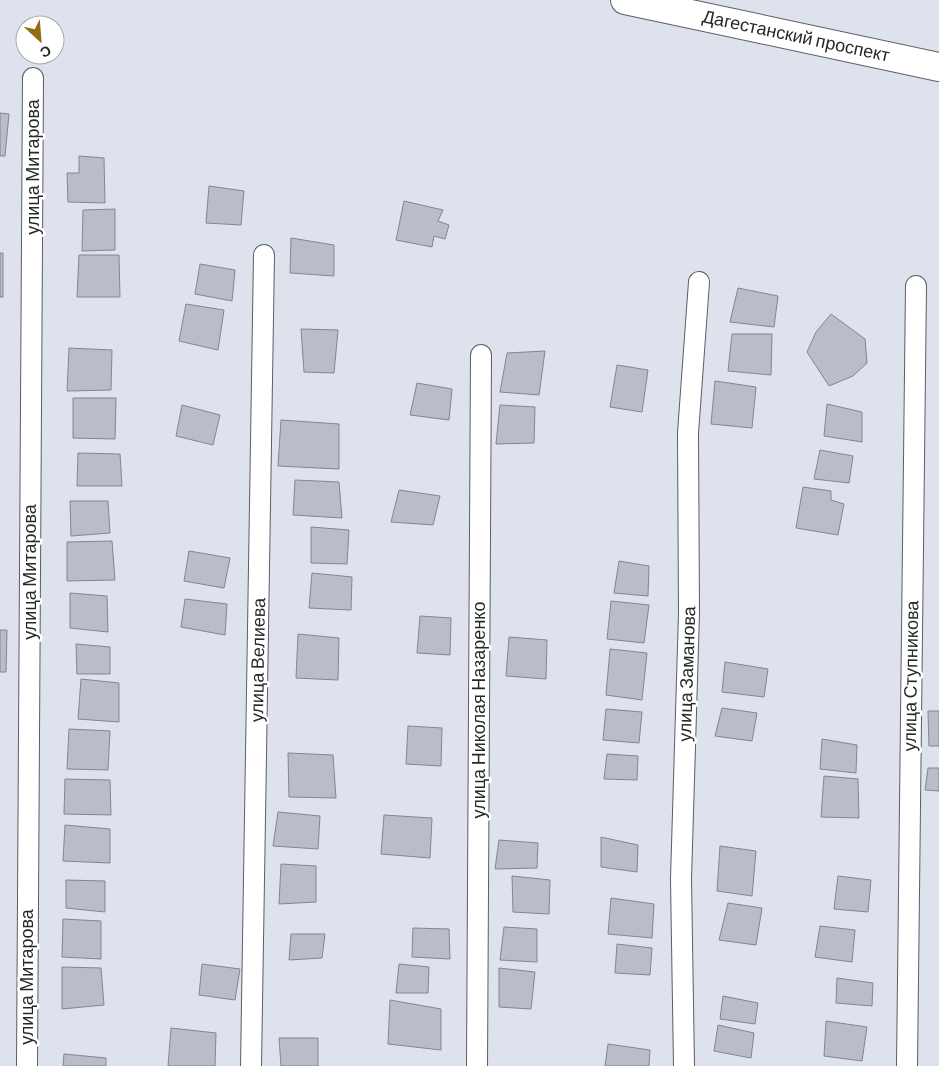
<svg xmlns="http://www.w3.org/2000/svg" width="939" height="1066" viewBox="0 0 939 1066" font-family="Barlow,sans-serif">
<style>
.building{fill:#babdc8;stroke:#82868f}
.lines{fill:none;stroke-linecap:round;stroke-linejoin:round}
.minor-casing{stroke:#5b5e67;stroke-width:22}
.trunk-casing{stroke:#5b5e67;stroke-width:30}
.minor{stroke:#fff;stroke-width:20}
.trunk{stroke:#fff;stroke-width:28}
.labels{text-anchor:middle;stroke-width:5;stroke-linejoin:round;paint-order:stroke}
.street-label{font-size:18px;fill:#27282c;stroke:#fff}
</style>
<rect width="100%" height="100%" fill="#dee2ed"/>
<path class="building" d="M0 113 9 114 5 156H0Z
M79 156 104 158 105 203 68 202 67 173H79Z
M209 186 244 191 241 225 206 223Z
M404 201 443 210 438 221 449 225 445 239 434 236 432 247 396 240Z
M115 209V250L82 251 83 210Z
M291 238 334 245V276L290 273Z
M0 253H3V297H0Z
M79 255H119L120 297H77Z
M200 264 235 270 232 301 195 294Z
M738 288 778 296 774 327 730 322Z
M186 304 224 310 218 350 179 341Z
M831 314 865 339 867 363 853 376 829 386 807 352 816 332Z
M301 329 338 330 334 373 304 372Z
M732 334H772L771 375 728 371Z
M69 348 112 350 111 390 67 391Z
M545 351 539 395 500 392 507 353Z
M617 365 648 370 642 412 610 407Z
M715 381 756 387 752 428 711 424Z
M417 383 452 389 449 420 410 415Z
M73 398H116L115 439 73 438Z
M827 404 862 412V442L824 436Z
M182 405 220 415 213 445 176 436Z
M500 405 535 407 534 443 496 444Z
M281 420 339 424V469L278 466Z
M820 450 853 456 849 483 814 479Z
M78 453 120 454 122 486H77Z
M295 480 339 482 342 518 293 515Z
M803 487 831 491V500L844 504 838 535 796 528Z
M399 490 440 496 433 525 391 522Z
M70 501H108L110 533 71 536Z
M311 527 349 530 347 564 311 563Z
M112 541 115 580 67 581V542Z
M189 551 230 558 224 588 184 581Z
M619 561 649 566 648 596 614 593Z
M312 573 352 577 351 610 309 608Z
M70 593 107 596 108 632 70 628Z
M185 599 227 604 225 635 181 627Z
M611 601 649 605 644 643 607 639Z
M420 616 451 618 450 655 417 653Z
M0 630H7L6 672H0Z
M298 634 339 638 338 680 296 678Z
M509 637 547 640 546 679 506 676Z
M76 644 110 647V674H77Z
M610 649 647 653 642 700 606 695Z
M725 662 768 669 764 697 722 692Z
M81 679 119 683V722L78 719Z
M722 708 757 713 752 741 715 736Z
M606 709 642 712 639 743 603 740Z
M928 711H939V746H929Z
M408 726 442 728 441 766 406 764Z
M69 729 110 731 108 770 67 769Z
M822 739 857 745 856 773 820 769Z
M288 753 333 755 336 798 289 797Z
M607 754 638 756 637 780 604 779Z
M928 768H939V791L925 790Z
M824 776 858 779 859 818 821 817Z
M65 779 110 780 111 815 64 814Z
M278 812 320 816 318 849 273 846Z
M384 815 432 818 430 858 381 854Z
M65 825 110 829V863L63 861Z
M601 837 638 845 637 872 601 867Z
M499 840 538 843 537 868 495 869Z
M720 846 756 851 752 896 717 891Z
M281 864 316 866V902L279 904Z
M512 876 550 880 549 914 513 912Z
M838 876 871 880 868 912 834 909Z
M66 880 105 881V912L66 908Z
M611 898 654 904 652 938 608 934Z
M728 903 762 908 756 945 719 940Z
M63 919 101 921V959L62 957Z
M820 926 855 930 852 962 815 957Z
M504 927 537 929V962L500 960Z
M413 928 449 929 450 959 412 957Z
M291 934H325L322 958 289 960Z
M617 944 652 948 650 975 615 973Z
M202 964 240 969 235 1000 199 995Z
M399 964 429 967 428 993H396Z
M62 967 101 968 104 1005 62 1009Z
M499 968 535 972 531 1009 499 1007Z
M837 978 873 983 872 1006 836 1003Z
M723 996 758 1003 755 1024 720 1019Z
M390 1000 441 1009V1050L388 1044Z
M826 1021 867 1027 862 1061 824 1056Z
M718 1025 754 1033 751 1058 714 1051Z
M171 1028 216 1033 215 1066H168Z
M279 1038H318V1066H281Z
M608 1044 650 1050 649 1066H605Z
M64 1054 106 1058V1066H63Z"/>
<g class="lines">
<g class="minor-casing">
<path id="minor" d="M27 1066 33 78
M251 1066 264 255
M477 1066 481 355
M684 1066 681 879 689 613 688 433 699 282
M907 1066 916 286"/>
</g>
<g class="trunk-casing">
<path id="trunk" d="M625 0 939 67"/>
</g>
<use href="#minor" class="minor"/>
<use href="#trunk" class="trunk"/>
</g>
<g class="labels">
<g class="street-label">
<text transform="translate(796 36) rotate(12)" y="6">Дагестанский проспект</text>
<text transform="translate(33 167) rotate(-90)" y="6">улица Митарова</text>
<text transform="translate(30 572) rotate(-90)" y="6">улица Митарова</text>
<text transform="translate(258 660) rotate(-89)" y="6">улица Велиева</text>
<text transform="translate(687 674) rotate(-88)" y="6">улица Заманова</text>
<text transform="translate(911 676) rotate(-89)" y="6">улица Ступникова</text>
<text transform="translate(479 710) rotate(-90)" y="6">улица Николая Назаренко</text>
<text transform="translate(27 977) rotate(-90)" y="6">улица Митарова</text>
</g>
</g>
<g transform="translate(40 40) rotate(154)"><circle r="24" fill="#ffffff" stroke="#a9a9ab"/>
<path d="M0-4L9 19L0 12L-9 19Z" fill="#946b15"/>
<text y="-8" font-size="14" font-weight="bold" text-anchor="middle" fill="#27282c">С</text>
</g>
</svg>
